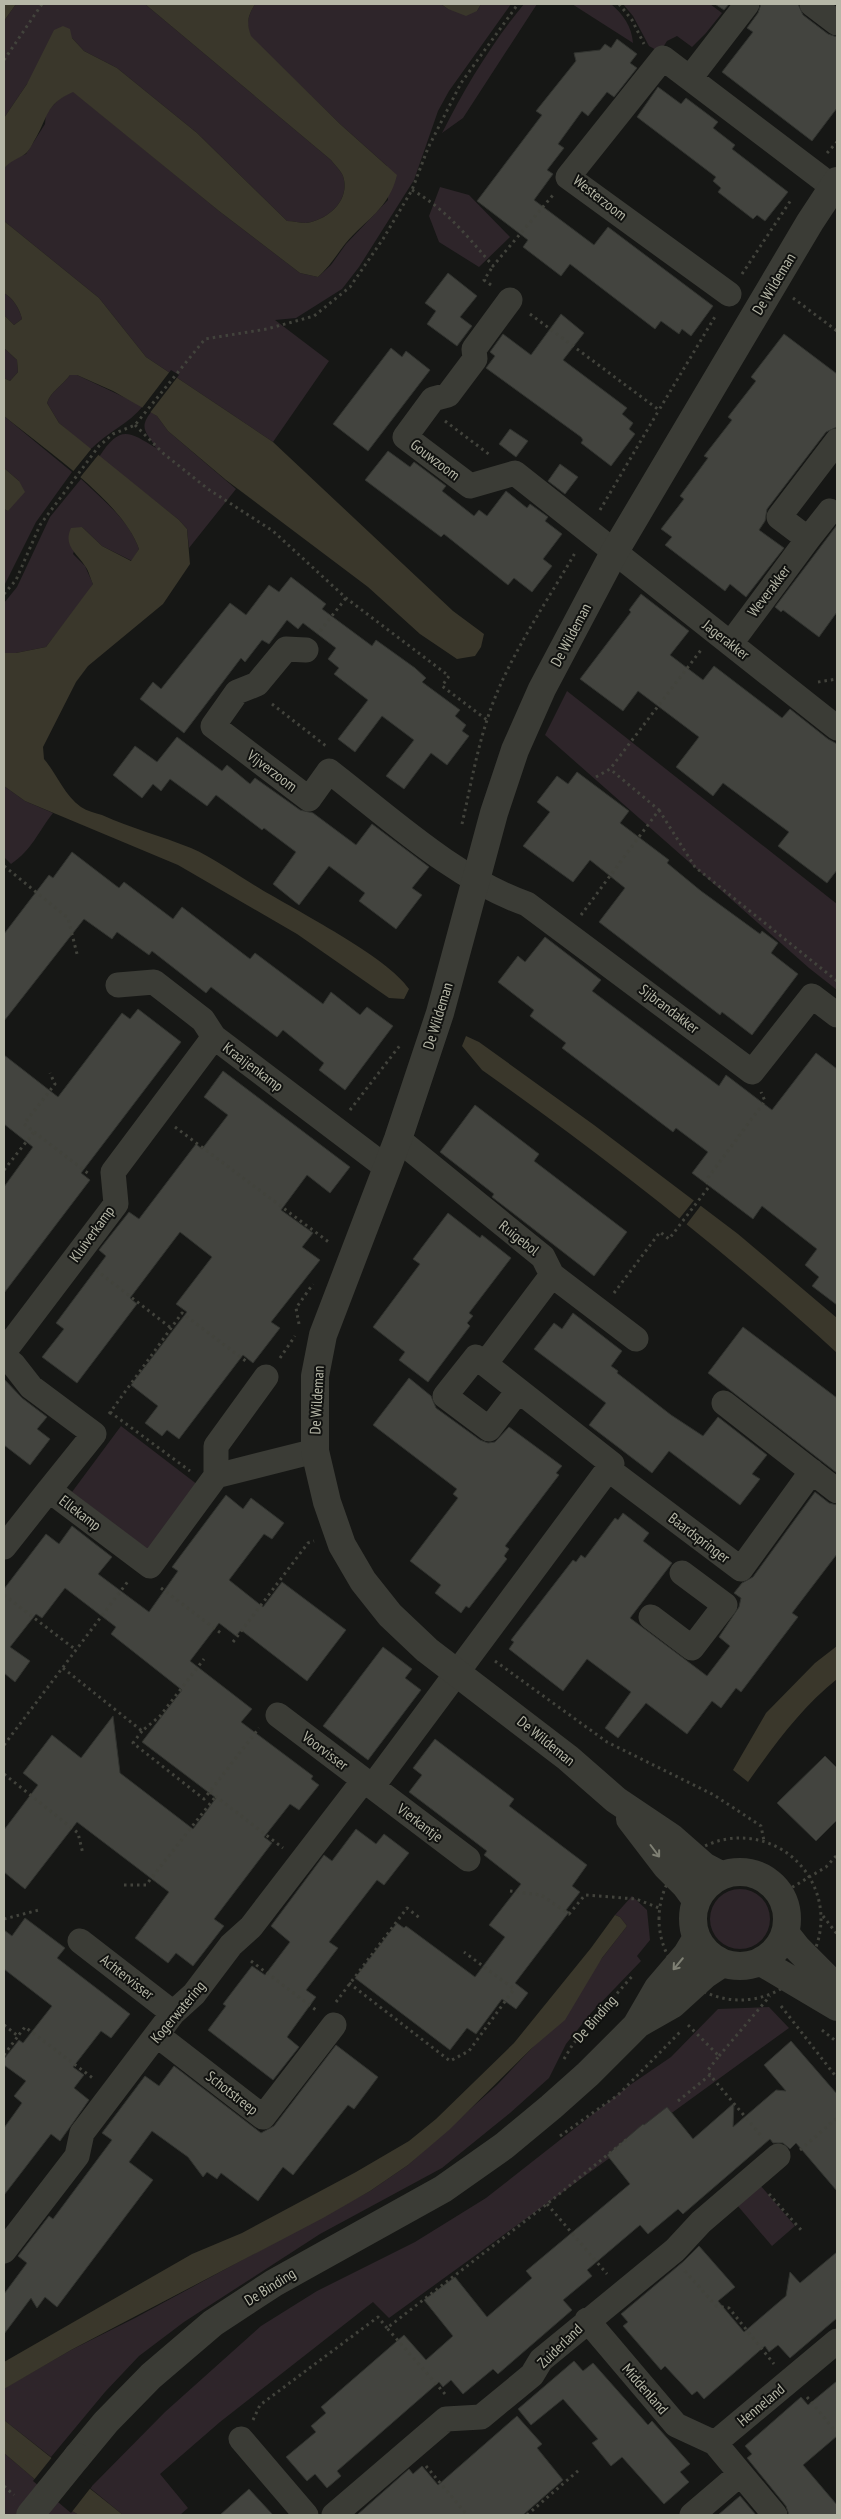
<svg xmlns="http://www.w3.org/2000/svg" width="841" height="2519" viewBox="0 0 841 2519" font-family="'PT Sans Narrow',sans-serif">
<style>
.green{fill:#2e252a}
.water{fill:#3a372b}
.pier{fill:#161715}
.building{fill:#43443f;stroke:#31332f}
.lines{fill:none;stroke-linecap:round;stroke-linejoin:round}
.path{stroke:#42433c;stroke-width:3;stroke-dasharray:2.5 4;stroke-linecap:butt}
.minor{stroke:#3b3c36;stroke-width:25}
.tertiary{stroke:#3b3c36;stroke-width:28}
.tertiary-bridge{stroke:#3b3c36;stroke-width:28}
.oneway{stroke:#7f8074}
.labels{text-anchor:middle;stroke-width:4;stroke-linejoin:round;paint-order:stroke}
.street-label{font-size:15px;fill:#b6b7a7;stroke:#111210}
</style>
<rect width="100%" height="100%" fill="#161715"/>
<path class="green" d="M16 4H145L331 160C335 165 341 171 343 176 351 200 328 220 306 223 300 223 293 221 287 221L197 133 117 68 84 51 72 38 27 84 4 118V21Z
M255 4H441L448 9 477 11 481 4H511L449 91 438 111 414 180 359 267 342 289 296 318 275 320 329 361 273 442 146 357 99 298 4 221V169L9 161 26 154 45 124 46 113 60 98 73 91 219 211 300 273 318 277 331 265 346 244 388 200 387 166 340 124 250 36C246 22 248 16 255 4Z
M524 4H537L463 118 442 133C466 86 491 44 524 4Z
M572 4H611C623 14 632 27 633 43Z
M623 4H710L722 13 706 33 692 47 677 36 667 41 660 52 649 46 633 16Z
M440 187 469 195 510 237 479 267 439 242 429 216Z
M4 293C13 298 20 309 22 319L14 325 4 315Z
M4 348 17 360 18 372 10 381 4 378Z
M70 375H77L143 406C130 423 106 433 90 450L59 423 47 403C51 391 62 386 70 375Z
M151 412 157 416 168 431 236 489 189 548 187 529 179 520 99 457C120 425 128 431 156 448 147 432 138 429 151 412Z
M4 416 72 472 36 522 4 586V509L8 511 19 481 4 468Z
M81 479C103 500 129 520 139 549L132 561 102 546 82 527 73 554 85 566 93 584 90 590 46 647 16 653H4V603L17 587 50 517Z
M567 691 837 904V990L809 968 545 735Z
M4 786 25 801 53 813C38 832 32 850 11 864L4 857Z
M121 1426 198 1485 148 1550 72 1492Z
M710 1919a30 30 0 1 1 60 0a30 30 0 1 1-60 0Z
M632 1896 647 1910 650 1940 637 1956 641 1961 591 2013 566 2044 549 2078 510 2113 442 2168 320 2234 184 2322 139 2356 105 2392 51 2457 4 2420V2389L8 2386 71 2350 135 2318 370 2191 408 2165 497 2085 532 2048 627 1926 620 1917 615 1915Z
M769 2007 789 2028 389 2318 373 2302 220 2422 160 2474 188 2508 180 2515H123L90 2488 165 2412 261 2326 317 2291 415 2242 486 2198 630 2085 671 2057 718 2009Z
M760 2185 795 2226 772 2246 737 2205Z
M4 2453 72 2511 79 2515H4Z"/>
<path class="water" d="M4 4H16L4 21Z
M145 4H255C248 16 246 22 251 36L340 124 397 175C389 209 366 219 345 244 336 256 329 267 318 277L300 273 219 211 73 92C44 105 49 117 34 141 32 145 29 151 25 154 17 160 10 160 4 169V118L27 84 54 30 63 26 70 29 72 38 84 51 117 68 197 133 287 221C293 221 300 223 306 223 328 220 351 200 343 176 341 171 335 165 331 160Z
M441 4H481L477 11 466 16 448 9Z
M4 221 99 298 146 357 273 442 453 611 484 634 481 647 475 656 457 659 420 634 368 587 226 480 168 431 157 416 113 391 77 375H70C62 386 51 391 47 403L59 423 179 520 187 529 190 564 163 604 88 666 76 682 43 747 44 759C57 774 64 795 81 807 87 811 95 813 102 815 131 828 161 836 191 848 214 858 237 875 259 888 295 910 388 957 409 989L404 999 389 998 297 934 178 865 25 801 4 786V653H16L46 647 93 584C90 578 89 571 85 566 76 552 63 546 71 528L82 527 102 546 131 561 139 549C123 502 43 448 4 416V378L10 381 18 372 17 360 4 348V315L14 325 22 319C20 309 13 298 4 293Z
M4 468 19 481 25 492 8 511 4 509Z
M466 1036 479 1042 594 1125 738 1234 837 1318V1353C725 1251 606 1158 482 1070L462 1046Z
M837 1646V1679C801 1708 775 1744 748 1782L733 1770 766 1713 815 1663Z
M615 1915 620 1917 627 1926 602 1958 565 2020 532 2048 449 2130 408 2165 370 2191 323 2218 71 2350 4 2389V2362L192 2254 242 2233 356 2172 409 2141 436 2119 514 2043 591 1948Z
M4 2420 123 2515H79L72 2511 4 2453Z"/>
<path class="pier" d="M171 370 179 375 149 414 142 408Z
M92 448 99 454 78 480 71 474Z
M695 1199 702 1204 686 1225 679 1219Z
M53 2456 92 2486 71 2513 33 2481Z"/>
<path class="building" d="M715 4H729L724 10Z
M761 4H798L803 15 828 34 837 37V108L812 141 722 72 753 32 747 28 758 13Z
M617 39 637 54 630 63 637 68 614 97 607 92 588 116 582 111 558 144 564 148 547 170 553 174 534 200 594 245 608 227 713 306 691 336 682 329 679 334 661 321 655 329 570 264 561 276 523 247 528 240 477 201 542 115 536 111 576 61 574 53 600 50 605 44 611 48Z
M658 87 681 104 686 98 718 122 713 128 735 145 732 149 788 192 765 221 757 215 753 219 718 192 721 188 713 181 716 177 637 117Z
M448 273 477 296 460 317 472 326 457 346 427 324 436 311 425 303Z
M561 314 584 333 563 360 627 408 622 414 633 423 629 429 635 434 611 466 581 443 583 440 581 437 486 368 495 356 490 352 503 334 531 355Z
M784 334 837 374V427L826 432 767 509 765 521 759 530 784 548 746 597 730 584 725 591 665 545 672 537 661 529 684 499 680 496 708 458 704 456 732 420 728 417 756 381 751 377Z
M391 348 402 357 406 351 430 370 368 451 333 424Z
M510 429 528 441 516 457 499 444Z
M388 451 410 467 414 462 446 486 442 491 474 516 479 510 487 516 506 491 527 508 530 504 548 517 545 521 562 534 543 559 552 566 532 592 514 578 508 585 444 534 441 537 365 480Z
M560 464 578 477 565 494 548 481Z
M837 525V612L819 637 783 610 781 612 775 607Z
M291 577 326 604 322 609 372 646 376 640 415 668 426 678 422 682 460 710 455 716 466 725 462 731 469 736 447 765 431 753 404 789 386 776 414 740 382 716 355 752 338 739 368 700 334 674 339 668 328 659 336 648 303 623 298 629 287 620 269 644 262 640 245 662 241 658 184 733 140 699 153 682 161 689 230 603 246 615 269 585 279 592Z
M641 594 689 631 670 655 703 680 714 666 782 718 790 709 828 739 837 744V870L827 883 778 846 789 832 723 783 713 796 676 767 699 737 638 691 623 711 580 679 631 612 629 610Z
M177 737 222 771 227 765 250 784 255 778 300 810 313 813 356 845 372 824 429 867 412 888 422 895 396 929 359 901 365 893 329 866 299 905 273 884 296 852 264 828 262 830 216 795 207 806 170 779 161 791 153 784 142 798 113 775 135 746 157 762Z
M577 772 629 811 620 823 669 860 667 863 701 891 760 934 762 931 778 943 771 953 798 974 752 1035 722 1012 720 1015 599 922 625 888 590 860 573 882 523 846 550 812 537 802 557 776 568 784Z
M72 852 119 888 124 882 173 919 182 907 250 959 255 953 323 1004 331 992 360 1015 367 1007 393 1026 345 1090 319 1070 324 1063 283 1030 277 1037 211 987 206 993 152 951 149 955 117 932 112 939 84 919 4 1021V934L49 875 53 878Z
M545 937 601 980 592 991 719 1086 726 1075 772 1110 816 1053 837 1069V1305L812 1286 819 1277 805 1265 817 1249 762 1206 753 1219 692 1173 708 1152 676 1128 673 1132 562 1048 566 1043 530 1016 534 1010 498 982 518 956 525 962Z
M138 1009 181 1042 81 1173 90 1180 4 1293V1187L33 1147 4 1124V1055L58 1097 122 1013 130 1019Z
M223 1071 350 1167 330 1193 307 1175 281 1210 313 1233 302 1247 320 1260 271 1322 280 1328 253 1363 243 1355 179 1439 167 1430 162 1436 145 1423 158 1406 131 1385 187 1312 176 1304 212 1257 180 1232 130 1298 137 1304 77 1383 42 1357 64 1329 56 1323 106 1256 99 1250 129 1212 139 1219 196 1144 202 1149 228 1115 204 1097Z
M475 1105 539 1154 534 1161 627 1232 594 1276 505 1207 492 1197 494 1194 440 1152Z
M448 1213 480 1238 482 1235 511 1258 469 1313 473 1316 467 1323 470 1326 428 1382 399 1360 405 1352 373 1327 420 1264 413 1259Z
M573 1313 622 1351 611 1366 618 1371 617 1373 671 1415 703 1436 718 1417 767 1455 752 1474 760 1479 740 1505 669 1451 652 1473 589 1425 606 1403 534 1349 554 1323 562 1329Z
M743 1327 837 1398V1473L708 1373Z
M409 1378 431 1396 436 1408 480 1440 488 1443 495 1442 509 1427 562 1466 556 1473 559 1475 505 1546 509 1549 504 1556 507 1559 469 1608 466 1606 461 1613 435 1593 441 1585 410 1561 458 1498 453 1494 457 1489 373 1425Z
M4 1379 22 1398 47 1417 37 1429 50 1439 30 1465 4 1445Z
M815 1492 829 1503 837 1505V1554L792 1613 798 1617 741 1692 736 1688 721 1708 712 1701 687 1734 646 1703 618 1738 605 1728 631 1692 587 1659 563 1691 509 1649 514 1642 511 1640 573 1560 576 1562 581 1555 585 1558 615 1518 618 1520 623 1513 649 1533 643 1541 672 1563 630 1618 707 1676 730 1646 719 1637 739 1607 741 1598 734 1593 742 1583 753 1577Z
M226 1495 243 1509 251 1498 284 1523 272 1539 264 1534 229 1580 263 1607 282 1582 346 1630 307 1681 241 1630 236 1636 219 1623 190 1661 252 1709 241 1722 313 1776 311 1779 319 1785 299 1810 290 1804 264 1837 272 1843 214 1919 224 1926 193 1966 176 1953 168 1963 135 1938 169 1892 77 1822 25 1889 4 1872V1830L38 1785 23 1773 52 1735 81 1758 113 1716 120 1773 193 1829 216 1798 142 1742 182 1690 111 1634 116 1627 65 1588 42 1618 36 1614 10 1647 30 1661 15 1682 4 1673V1589L46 1534 59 1544 72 1526 112 1557 98 1574 149 1612 178 1571 172 1567Z
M383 1647 412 1669 405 1678 421 1690 368 1760 323 1726Z
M435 1739 514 1799 509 1806 587 1865 572 1886 580 1892 566 1910 569 1912 515 1983 528 1993 516 2009 502 1999 476 2034 467 2028 450 2050 355 1978 397 1923 404 1928 406 1926 475 1977 505 1937 489 1925 521 1884 484 1855 487 1851 409 1792 422 1775 413 1768Z
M825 1756 837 1768V1820L816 1841 777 1803Z
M356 1829 376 1844 384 1834 409 1853 384 1885 377 1880 329 1942 338 1948 306 1990 316 1997 287 2037 299 2047 273 2080 208 2030 226 2006 223 2004 252 1966 265 1975 290 1942 271 1926 324 1855 332 1861Z
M25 1918 65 1948 57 1958 130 2014 111 2038 101 2031 73 2067 84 2075 74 2088 89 2100 60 2141 51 2134 4 2195V2128L22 2103 14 2096 26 2081 4 2065V2059L19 2040 23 2043 52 2006 4 1969V1930L12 1936Z
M791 2041 837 2094V2191L796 2143 790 2149 783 2143H773L770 2139 683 2214 678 2209 648 2234 640 2225 587 2270 592 2276 563 2300 572 2310 498 2374 493 2369 463 2394 451 2380 443 2387 439 2382 337 2471 341 2476 327 2488 315 2474 307 2481 286 2457 316 2432 311 2426 326 2413 321 2407 404 2335 426 2360 453 2336 424 2300 455 2277 487 2317 532 2278 526 2271 630 2184 607 2155 643 2124 644 2125 667 2107 693 2139 734 2103 733 2127 776 2090 786 2091 764 2065Z
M336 2045 378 2077 354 2109 348 2105 293 2175 283 2167 258 2201 221 2173 217 2179 207 2172 203 2177 188 2157 152 2131 129 2162 153 2180 57 2307 45 2297 37 2308 31 2298 4 2334V2294L27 2263 18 2256 49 2216 53 2219 112 2140 102 2133 145 2076 159 2086 174 2066 261 2133 274 2126Z
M699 2246 735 2287 718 2301 744 2332 786 2296 790 2272 800 2283 837 2252V2318L790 2358 778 2345 769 2352 765 2346 704 2399 697 2391 692 2395 665 2366 661 2370 623 2326 628 2322 621 2314 684 2261Z
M574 2361 583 2371 593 2363 648 2425 652 2421 690 2464 680 2472 689 2482 664 2504 622 2457 611 2466 592 2443 598 2439 563 2399 531 2425 518 2409Z
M837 2381V2436L803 2465 837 2505V2515H789L786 2506 747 2458 752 2454 745 2446 801 2397 808 2405Z
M517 2416 542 2444 537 2448 563 2480 523 2515H357L409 2469 413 2474 422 2466 438 2485Z
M249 2489 273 2515H220Z
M740 2496 756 2515H718Z"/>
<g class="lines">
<path class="path" d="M619 4 632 20 644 44
M4 60 42 4
M827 153 837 142
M412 190C446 209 468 237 493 266L553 195
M742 274 791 200
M491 285 484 280 493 266
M793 298 837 331
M530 314 659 410 716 315
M445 421 490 455
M135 425 164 454 208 489 273 531 346 598 449 676 442 686 487 720
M600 510 659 410
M4 594 16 580 40 525 99 446 113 434 135 425 205 339 267 329 314 316 350 287 383 239 412 190 428 148 461 83 518 4
M320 631 346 598
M818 682 837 679
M272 704 326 746
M596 777 610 769 701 650
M659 810 695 867 837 981
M462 824C470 789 476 754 487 720 505 662 545 605 575 553
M4 866 68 918 77 954
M581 915 659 810 610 769
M350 1110 401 1044
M175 1127 330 1243
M34 1132 89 1174
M4 1170 34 1132 24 1124 55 1084 50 1073
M96 1270 171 1328
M614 1293 660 1232 669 1239 708 1188 707 1179 765 1101 761 1092
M299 1324 296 1308 313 1284
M280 1358 295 1336
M110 1412 190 1471
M109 1414 182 1313 247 1362
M161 1588 222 1634
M4 1595 76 1650
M233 1642 308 1543 314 1541
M495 1661 607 1742 714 1795 761 1826 764 1841
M63 1668 142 1731 160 1716 204 1659
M142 1731 133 1743 204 1799 259 1728
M4 1745 129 1580
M4 1774 78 1833 83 1854
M210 1792 283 1848
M659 1919a81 81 0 1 1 162 0a81 81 0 1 1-162 0Z
M124 1885H146L216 1796
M510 1891 541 1895 569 1914 585 1895 636 1899 659 1908
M781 1894 826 1867 837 1855
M823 1916 837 1934
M4 1919 39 1910
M251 1961 316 2010
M349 1983 450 2061 469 2051 514 1989 464 1952
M336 2002 407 1908 421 1919
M781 2006 837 2078
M4 2025 18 2036 25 2027 94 2079
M688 2025 719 2056 708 2070 710 2075
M822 2030 837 2042
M4 2055 18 2036
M719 2056 770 1996
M564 2059 573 2044 634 1974
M678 2101 710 2075 763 2138
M560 2136 618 2095 681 2031
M800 2150 837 2118
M769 2194 802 2231
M547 2204 607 2274
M685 2271 716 2306 729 2308 774 2364
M445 2394 387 2328 547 2204 627 2139
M807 2397 837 2433
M253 2420 260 2405 378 2317 387 2328
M426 2466 467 2515
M4 2486 14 2495
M527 2515 579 2470"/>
<path class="minor" d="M812 4 837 23
M690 78 747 4
M729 294 568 177 663 58 833 187
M510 300 474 349 475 359 448 395 433 399 405 437 470 486 515 473 837 728
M808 539 830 511
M731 643 808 539 779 517 837 441
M306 650 286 649 257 684 237 692 213 726 309 799 329 771C390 818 455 879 527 904L752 1072 812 996 837 1015
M118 985 154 982 203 1020 214 1037 387 1168
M398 1139 543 1257 552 1275 636 1339
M4 1352 116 1204 113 1172 214 1037
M4 1357 13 1364 31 1387 94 1434 49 1490 150 1566 216 1476V1446L266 1377
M485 1364 476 1357 445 1396 489 1429 518 1391
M724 1403 837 1491
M608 1469 741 1569 812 1471
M216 1476 315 1451
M4 1547 49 1490
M651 1617 692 1648 725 1605 682 1573
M278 1715 468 1859
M372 1787 612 1464 485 1364 552 1275
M80 1941 173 2013
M157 2035 263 2117 334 2025
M4 2251 77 2156 82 2133 173 2013 194 1994 231 1945 251 1927 364 1780
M587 2320 676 2425 715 2443
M241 2439 306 2515
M334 2515 446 2419 481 2417 532 2375 541 2360 675 2250 701 2222 778 2156
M692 2515 740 2474
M775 2515 715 2443 837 2341"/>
<path class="tertiary" d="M630 1819 666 1866 685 1885 696 1900
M693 1919a47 47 0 1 1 94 0a47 47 0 1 1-94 0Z
M721 1875 704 1866 671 1837 616 1800 568 1758 427 1650 390 1615 363 1581 342 1545 327 1502 315 1451V1376L323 1335 398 1139 440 1013 494 813 515 750 542 689 615 551 810 222 837 181
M786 1934 797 1948 837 1988
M761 1962 837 2007
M638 2024 673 2004 706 1974 721 1964
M77 2457 106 2422 151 2376 213 2323 274 2283 443 2189 504 2146 551 2107 588 2074 636 2026 658 1988 687 1954 696 1939"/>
<path class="tertiary-bridge" d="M30 2515 77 2457"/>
</g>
<defs><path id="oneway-shaft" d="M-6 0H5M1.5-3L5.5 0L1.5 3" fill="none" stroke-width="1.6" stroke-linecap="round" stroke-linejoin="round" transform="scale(1.25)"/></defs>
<g class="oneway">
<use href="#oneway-shaft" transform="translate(655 1851) rotate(53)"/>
<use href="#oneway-shaft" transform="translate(678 1964) rotate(130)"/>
</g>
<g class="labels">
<g class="street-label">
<text transform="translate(600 198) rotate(38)" y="5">Westerzoom</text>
<text transform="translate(774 284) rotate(-59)" y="5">De Wildeman</text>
<text transform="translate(435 460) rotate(37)" y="5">Gouwzoom</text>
<text transform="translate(769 591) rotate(-53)" y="5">Weverakker</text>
<text transform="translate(571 635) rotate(-62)" y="5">De Wildeman</text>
<text transform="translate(726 640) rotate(38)" y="5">Jagerakker</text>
<text transform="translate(272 771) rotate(37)" y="5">Vijverzoom</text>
<text transform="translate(669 1009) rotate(37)" y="5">Sijbrandakker</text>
<text transform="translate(438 1016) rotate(-73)" y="5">De Wildeman</text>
<text transform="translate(253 1067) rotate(37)" y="5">Kraaijenkamp</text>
<text transform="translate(92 1234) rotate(-54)" y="5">Kluiverkamp</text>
<text transform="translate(519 1238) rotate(38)" y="5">Ruigebol</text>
<text transform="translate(317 1400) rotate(-87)" y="5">De Wildeman</text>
<text transform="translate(80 1513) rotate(37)" y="5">Ellekamp</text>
<text transform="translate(699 1538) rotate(37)" y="5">Baardspringer</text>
<text transform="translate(546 1741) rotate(39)" y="5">De Wildeman</text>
<text transform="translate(325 1751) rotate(37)" y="5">Voorvisser</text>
<text transform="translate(420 1823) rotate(37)" y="5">Vierkantje</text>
<text transform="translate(127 1977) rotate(38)" y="5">Achtervisser</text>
<text transform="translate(178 2012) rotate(-50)" y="5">Kogerwatering</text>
<text transform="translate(595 2019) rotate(-49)" y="5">De Binding</text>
<text transform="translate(232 2093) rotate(38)" y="5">Schotstreep</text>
<text transform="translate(270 2287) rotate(-32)" y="5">De Binding</text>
<text transform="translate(560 2346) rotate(-44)" y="5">Zuiderland</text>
<text transform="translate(645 2389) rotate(49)" y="5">Middenland</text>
<text transform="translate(761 2405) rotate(-40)" y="5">Henneland</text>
</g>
</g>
<rect width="841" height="2519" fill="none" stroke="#b6b7a7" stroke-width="10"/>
</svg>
